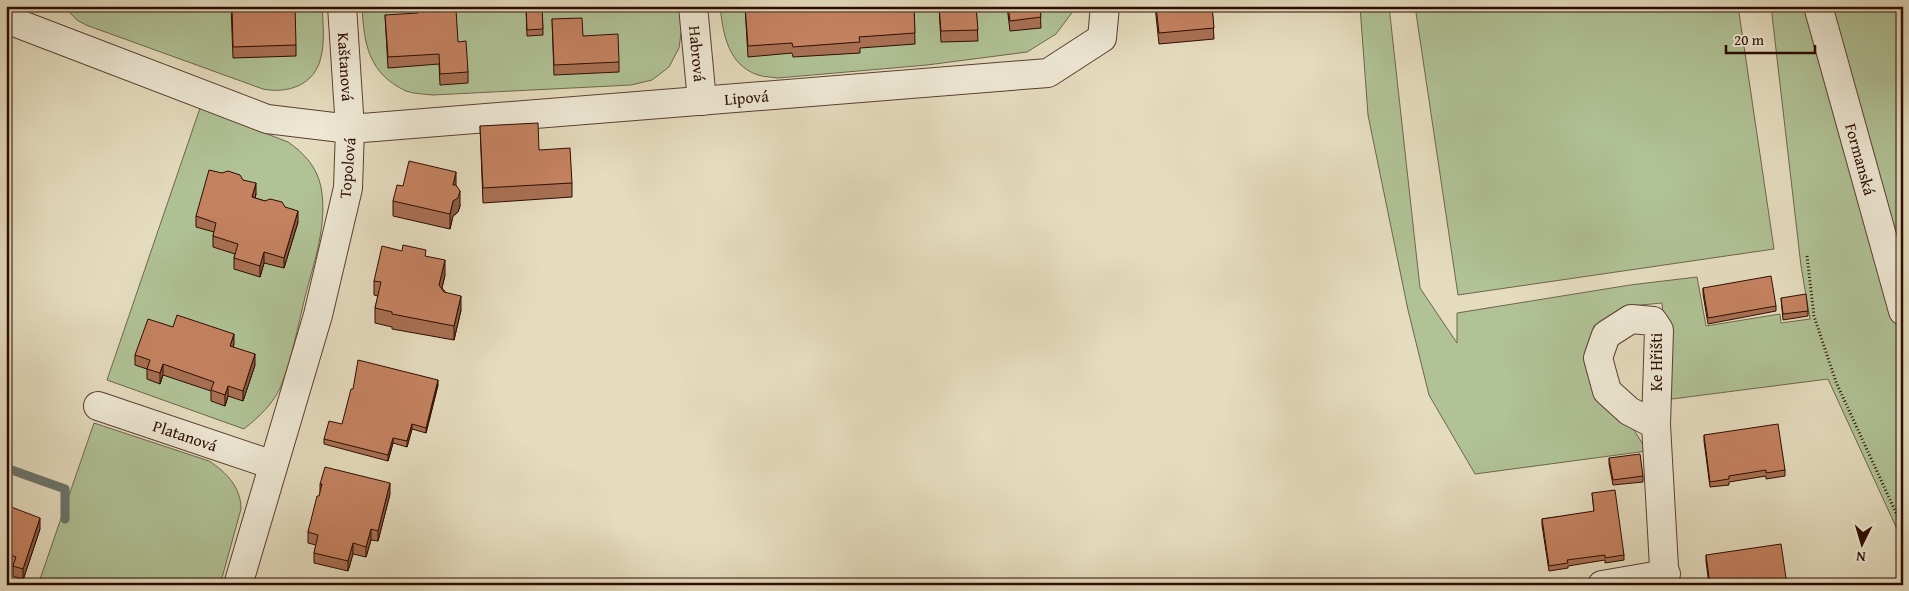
<svg xmlns="http://www.w3.org/2000/svg" width="1909" height="591" viewBox="0 0 1909 591" font-family="'Gentium Book Plus',serif">
<style>
.green{fill:#b0c296;stroke:#6e664b}
.lines{fill:none;stroke-linecap:round;stroke-linejoin:round}
.stream{stroke:#6b756d;stroke-width:9}
.minor-casing{stroke:#5a3f30;stroke-width:30}
.path{stroke:#2b0b00;stroke-width:3;stroke-dasharray:1 2.5;stroke-linecap:butt}
.minor{stroke:#eee8d5;stroke-width:28}
.wall{fill:#a97053;stroke:#2b0b00}
.shaded-wall{fill:#8a5b44;stroke:#2b0b00}
.building{fill:#c58261;stroke:#2b0b00}
.labels{text-anchor:middle;stroke-width:4;stroke-linejoin:round;paint-order:stroke}
.street-label{font-size:16px;fill:#2b0b00;stroke:#eee8d5}
</style>
<rect width="100%" height="100%" fill="#e5dcbf"/>
<filter id="stains"><feTurbulence type="fractalNoise" baseFrequency=".004" numOctaves="4"/><feColorMatrix values="0 0 0 0 .2 0 0 0 0 .09 0 0 0 0 .02 0 0 0 .5 -.17"/></filter>
<radialGradient id="worn" r=".72"><stop offset=".6" stop-color="#630" stop-opacity="0"/><stop offset="1" stop-color="#630" stop-opacity=".3"/></radialGradient>
<path class="green" d="M63 6H322C323 23 325 41 321 57 315 85 288 94 263 89L86 25 77 20Z
M362 6H679L682 26 679 48 669 67 652 80 631 85 433 95C425 94 414 94 406 91 368 73 364 44 362 6Z
M720 6H1077L1056 34 1027 52 927 65 778 78C772 77 764 77 758 75 728 65 723 34 720 6Z
M1360 6H1389L1420 288 1457 343V313L1630 285 1697 277 1706 326 1780 314 1781 323 1810 319 1801 266 1771 6H1903V542L1828 379 1664 400 1667 366 1662 303 1630 306 1603 380 1647 451 1475 474 1429 395 1408 310 1368 115Z
M1415 6H1738L1774 249 1458 295Z
M200 108 288 142C304 153 317 167 321 187 328 224 314 262 305 297 298 326 292 358 281 386 273 404 260 416 244 429L107 380Z
M94 423 209 461C226 472 241 487 241 509L220 585H38Z"/>
<g class="lines">
<path class="stream" d="M6 468 65 489V519"/>
<g class="minor-casing">
<g id="minor">
<path id="s1" d="M342 6 350 129 1048 73 1102 38 1105 6"/>
<path id="s2" d="M693 6 702 101"/>
<path id="s3" d="M1818 6 1903 311"/>
<path d="M6 19 267 119 350 129 348 188 318 315 238 585"/>
<path id="s4" d="M98 406 273 465"/>
<path d="M1656 425 1629 411 1607 391 1598 358 1606 335 1631 319 1653 321 1659 330 1656 425 1665 585"/>
<path d="M1602 585 1666 574"/>
</g>
</g>
<path class="path" d="M1807 256 1814 316 1836 382 1903 528"/>
<use href="#minor" class="minor"/>
</g>
<path class="wall" d="M231 6 296 45V56L233 58Z
M526 6H542L543 35 527 36Z
M745 6H914L915 44 860 48V53L793 57 792 53 748 57Z
M939 6H976L978 41 941 42Z
M1007 6H1040L1041 28 1010 31Z
M1155 6H1212L1214 39 1159 44Z
M385 15 458 42 468 72V83L440 85 439 64 388 68Z
M552 19 583 36 619 62V72L554 75Z
M480 126 539 150 572 183V197L483 203Z
M243 180 256 194 255 198 285 207 298 222 284 268 264 263 260 277 234 269V258L235 254 213 247V236L214 232 196 227V216Z
M456 185 460 206 458 212 453 216 450 229 393 216V201L403 186Z
M426 257 445 275 442 288 461 310 454 340 392 329V327L375 323V308L378 296 374 295V281Z
M1703 288 1776 306V311L1708 324 1703 294Z
M1781 298 1808 311V316L1783 320Z
M173 327 234 344 233 347 255 365 243 401 228 396 225 406 211 401V391L163 375 160 384 147 379V369L135 365V355Z
M438 385 426 433 412 429 407 447 393 443 388 461 324 444V439L342 424Z
M1704 435 1785 470V476L1766 479V476L1729 482V485L1710 487 1704 441Z
M1609 458 1643 476V482L1613 485 1609 464Z
M320 484 390 494 378 541 371 540 366 557 353 554 348 571 314 563V553L316 545 308 543V532L320 493Z
M1592 493 1624 555V560L1605 563V560L1568 566V568L1549 571 1542 525V519L1594 512Z
M6 505 40 529 23 580 13 576V566L6 564Z
M1706 555 1787 585H1709L1706 561Z"/>
<path class="shaded-wall" d="M456 172V186L453 185Z
M256 183V194L252 208V197Z
M460 191V206L458 212 453 216 450 229V214L453 201Z
M298 211V222L284 268V258Z
M264 252V263L260 277V266Z
M445 260V275L439 299V285Z
M461 296V310L454 340V326Z
M234 334V344L230 357V346Z
M255 354V365L243 401V391Z
M163 364V375L160 384V373Z
M438 380V385L426 433V428Z
M228 386V396L225 406V395Z
M412 424V429L407 447V441Z
M393 438V443L388 461V455Z
M390 483V494L378 541V531Z
M40 518V529L23 580V569Z
M371 529V540L366 557V547Z
M353 543V554L348 571V561Z"/>
<path class="building" d="M232 6H295L296 45 233 47Z
M526 6H542L543 29 527 30Z
M745 6H914L915 33 859 37 860 42 793 47 792 43 748 46Z
M939 6H976L978 30 941 31Z
M1008 6H1040L1041 17 1010 21Z
M1156 6H1212L1214 28 1159 33Z
M430 7 435 12 456 10 458 42 466 41 468 72 440 74 439 54 388 57 385 15 418 13 422 8Z
M582 18 583 36 618 34 619 62 554 65 552 19Z
M538 123 539 150 570 148 572 183 483 188 480 126Z
M409 161 456 172 453 185H456L460 191 458 198 453 201 450 214 393 201 397 185 403 186Z
M209 170 222 173 228 171 240 175 243 180 256 183 252 197 265 201 270 199 282 202 285 207 298 211 284 258 264 252 260 266 234 258 238 244 213 236 216 223 196 216Z
M403 245 426 250 425 256 445 260 439 285 444 292 461 296 454 326 392 314V312L375 308 381 282 374 281 382 246 402 251Z
M1771 276 1776 306 1708 318 1703 288Z
M1806 294 1808 311 1783 314 1781 298Z
M177 315 234 334 230 346 255 354 243 391 228 386 225 395 211 390 214 382 163 364 160 373 147 369 150 360 135 355 148 319 173 327Z
M358 360 438 380 426 428 412 424 407 441 393 438 388 455 324 439 329 421 342 424 351 389H353Z
M1778 424 1785 470 1766 473V470L1729 476V479L1710 482 1704 435Z
M1640 454 1643 476 1613 480 1609 458Z
M325 467 390 483 378 531 371 529 366 547 353 543 348 561 314 553 318 535 308 532 317 496H319L322 484H320Z
M1615 490 1624 555 1605 558V555L1567 560 1568 563 1549 566 1542 519 1594 511 1592 493Z
M6 505 40 518 23 569 13 566 16 557 6 553Z
M1781 544 1787 585H1710L1706 555Z
M1647 582V585H1625Z"/>
<g class="labels">
<g class="street-label">
<text dy="6" stroke="none"><textPath href="#s2" startOffset="48">Habrová</textPath></text>
<text dy="6" stroke="none"><textPath href="#s1" startOffset="61">Kaštanová</textPath></text>
<text dy="6" stroke="none"><textPath href="#s1" startOffset="521">Lipová</textPath></text>
<text dy="6" stroke="none"><textPath href="#s3" startOffset="159">Formanská</textPath></text>
<text transform="translate(347 168) rotate(-85)" y="6">Topolová</text>
<text transform="translate(1656 362) rotate(-90)" y="6">Ke Hřišti</text>
<text dy="6" stroke="none"><textPath href="#s4" startOffset="92">Platanová</textPath></text>
</g>
</g>
<rect width="1909" height="591" fill="none" stroke="#e5dcbf" stroke-width="25"/>
<rect x="8" y="8" width="1894" height="576" fill="none" stroke="#2b0b00" stroke-width="2.5"/>
<rect x="12" y="12" width="1884" height="566" fill="none" stroke="#2b0b00"/>
<g transform="translate(1862 544) rotate(185)" stroke="#eee8d5" stroke-width="4" paint-order="stroke">
<path d="M0-4L9 19L0 12L-9 19Z" fill="#2b0b00"/>
<text y="-8" font-size="14" font-weight="bold" text-anchor="middle" fill="#2b0b00">N</text>
</g>
<path d="M1726 45v8h89v-8" fill="none" stroke="#2b0b00" stroke-width="2.5"/>
<text x="1734" y="45" font-size="15" fill="#2b0b00" stroke="#eee8d5" stroke-width="4" paint-order="stroke">20 m</text>
<rect width="100%" height="100%" filter="url(#stains)"/>
<rect width="100%" height="100%" fill="url(#worn)"/>
</svg>
